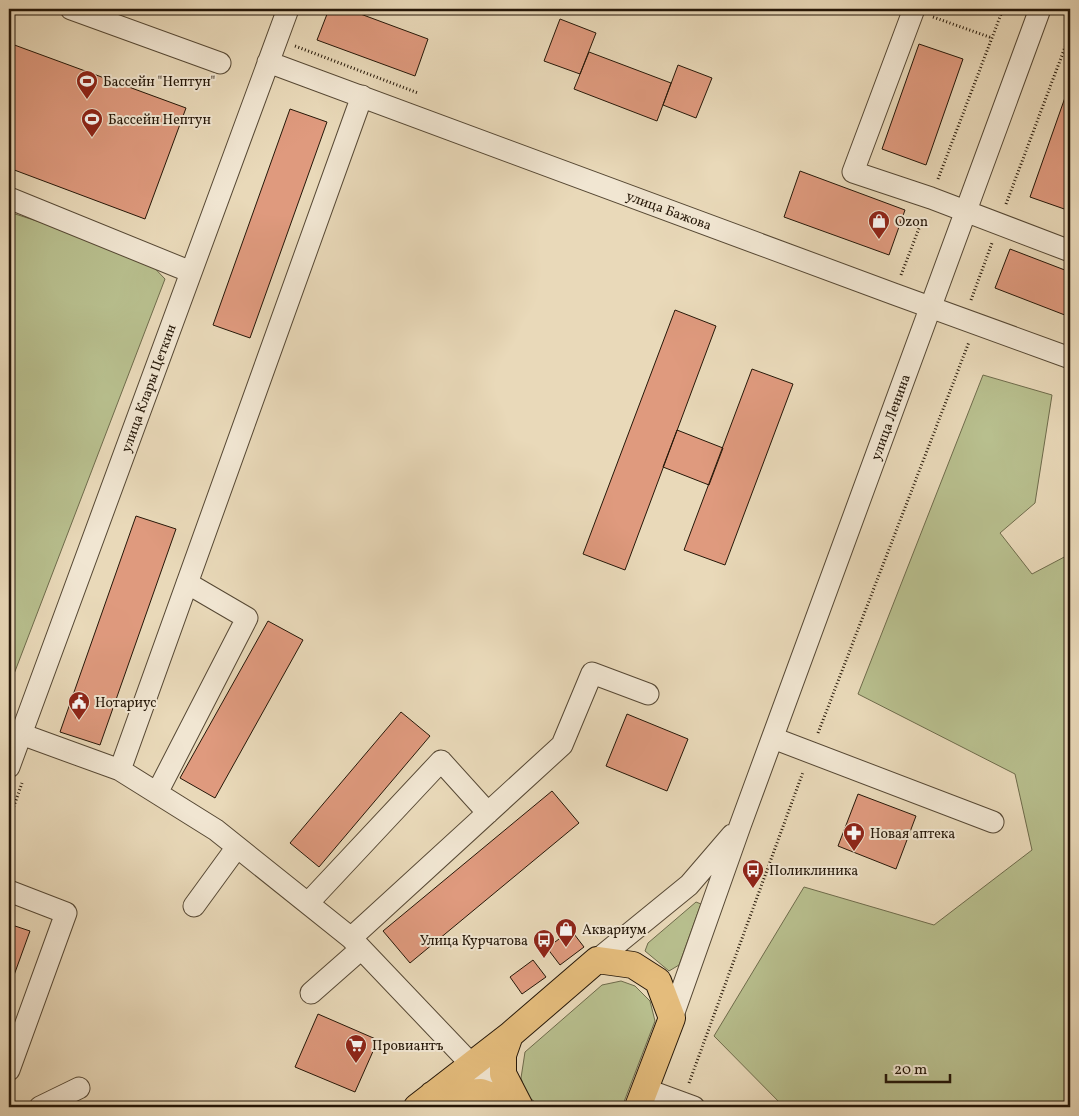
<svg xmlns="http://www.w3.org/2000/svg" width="1079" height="1116" viewBox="0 0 1079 1116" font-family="Vollkorn,serif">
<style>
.green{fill:#b8bf8e;stroke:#6e6b4b}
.building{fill:#df9a7e;stroke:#251708}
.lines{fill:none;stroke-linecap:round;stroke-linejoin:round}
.minor-casing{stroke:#564834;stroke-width:23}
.major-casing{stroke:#251708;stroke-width:28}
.path{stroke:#251708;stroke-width:3;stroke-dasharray:1 2.5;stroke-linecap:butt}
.minor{stroke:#f1e6d2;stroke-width:21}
.major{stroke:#e4bc7c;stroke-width:26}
.labels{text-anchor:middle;stroke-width:4;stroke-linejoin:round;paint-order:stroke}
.poi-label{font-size:14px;fill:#251708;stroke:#f1e6d2;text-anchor:start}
.street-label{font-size:14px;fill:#251708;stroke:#f1e6d2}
</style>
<rect width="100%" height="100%" fill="#e9d9b9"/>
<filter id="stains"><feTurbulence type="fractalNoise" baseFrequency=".004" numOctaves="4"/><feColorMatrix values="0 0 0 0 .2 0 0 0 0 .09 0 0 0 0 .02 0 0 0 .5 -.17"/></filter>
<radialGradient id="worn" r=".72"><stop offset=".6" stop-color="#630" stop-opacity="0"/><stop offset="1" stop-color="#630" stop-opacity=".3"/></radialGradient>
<path class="green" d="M9 212 142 255 165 279 9 687Z
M983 375 1052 395 1035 503 1000 533 1032 574 1070 554V1107H784L714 1036 804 887 934 925 1032 850 1015 774 858 694Z
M696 902 701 904 679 965 669 971 645 951 648 943Z
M621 981 635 986 650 1001 655 1021 622 1107H542L527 1096 521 1078 525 1052 602 985Z"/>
<path class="building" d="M329 9H347L428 39 415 76 317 40Z
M560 19 596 33 580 74 544 61Z
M9 43 186 108 145 219 9 168Z
M919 44 963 59 926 165 882 149Z
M589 52 671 83 657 121 574 89Z
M678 65 712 78 696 118 663 105Z
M1068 89 1070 90V211L1030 197Z
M290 109 327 122 250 338 213 325Z
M800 171 905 210 889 255 784 217Z
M1010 249 1070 272V317L995 288Z
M675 310 716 326 625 570 583 554Z
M752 369 793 384 725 565 684 550Z
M677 430 723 448 709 485 663 467Z
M136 516 176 529 100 745 60 732Z
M268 621 303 640 215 798 180 778Z
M401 712 430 736 319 867 290 843Z
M627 714 688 739 667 791 606 766Z
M552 791 579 823 410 963 383 931Z
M858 794 916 816 896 869 838 846Z
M9 924 30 931 9 989Z
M571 930 584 947 560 965 547 948Z
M533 960 546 977 522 994 510 977Z
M318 1014 378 1040 355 1092 295 1067Z"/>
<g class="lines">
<g class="minor-casing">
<path id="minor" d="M71 9 220 63
M914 9 853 172 931 198 1070 251
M268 62 894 294 1070 358
M9 198 191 272
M21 734 120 770 216 830 351 938 471 1064 512 1100
M773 738 993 822
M9 767 288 9
M120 770 362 96
M157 793 247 618 187 583
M9 891 66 913 9 1070
M308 903 441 761 488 813
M194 906 237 847
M351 938 562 745 592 673 648 694
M597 960 689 885 732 835
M311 993 361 949
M672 1018 740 826 1040 9
M645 1089 694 1107
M40 1107 79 1088"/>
</g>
<g class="major-casing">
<path id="major" d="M432 1095 481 1092 518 1105
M417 1107 510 1035
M520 1107 503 1074V1055L510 1035 597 960 633 965 658 981 672 1018 638 1107"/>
</g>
<path class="path" d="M933 17 992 38
M295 46 418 93
M938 179 1003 9
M1006 204 1070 34
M901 275 923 218
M971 300 992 243
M818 733 969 342
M9 820 22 783
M689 1083 803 772"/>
<use href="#minor" class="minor"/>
<use href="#major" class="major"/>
</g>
<defs>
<g id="stadium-pin" transform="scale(1.125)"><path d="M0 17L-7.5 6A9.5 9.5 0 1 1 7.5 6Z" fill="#8f2418" stroke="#f1e6d2"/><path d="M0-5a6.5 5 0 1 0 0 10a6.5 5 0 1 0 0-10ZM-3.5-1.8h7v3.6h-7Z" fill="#fff"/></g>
<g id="shop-pin" transform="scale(1.125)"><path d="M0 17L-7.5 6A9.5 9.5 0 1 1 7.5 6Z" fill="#8f2418" stroke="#f1e6d2"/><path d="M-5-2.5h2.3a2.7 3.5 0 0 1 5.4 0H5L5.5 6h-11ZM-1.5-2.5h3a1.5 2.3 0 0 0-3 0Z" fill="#fff"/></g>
<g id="civic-pin" transform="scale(1.125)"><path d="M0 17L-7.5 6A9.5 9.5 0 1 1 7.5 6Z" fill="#8f2418" stroke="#f1e6d2"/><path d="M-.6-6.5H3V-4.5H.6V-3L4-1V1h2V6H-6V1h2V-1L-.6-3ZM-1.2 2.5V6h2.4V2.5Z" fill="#fff"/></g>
<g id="pharmacy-pin" transform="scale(1.125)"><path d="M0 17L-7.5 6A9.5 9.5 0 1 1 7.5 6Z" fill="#8f2418" stroke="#f1e6d2"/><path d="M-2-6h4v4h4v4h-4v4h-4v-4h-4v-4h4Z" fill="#fff"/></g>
<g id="bus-pin" transform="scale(1.125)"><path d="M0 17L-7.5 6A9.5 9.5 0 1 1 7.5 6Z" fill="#8f2418" stroke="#f1e6d2"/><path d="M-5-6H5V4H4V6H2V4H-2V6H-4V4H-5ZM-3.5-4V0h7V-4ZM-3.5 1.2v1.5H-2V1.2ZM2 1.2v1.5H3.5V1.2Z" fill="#fff"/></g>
<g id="supermarket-pin" transform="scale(1.125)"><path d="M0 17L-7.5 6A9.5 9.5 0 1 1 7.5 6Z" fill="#8f2418" stroke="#f1e6d2"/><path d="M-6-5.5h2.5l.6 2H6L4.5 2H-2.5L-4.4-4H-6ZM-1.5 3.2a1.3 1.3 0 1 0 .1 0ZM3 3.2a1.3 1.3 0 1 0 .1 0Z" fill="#fff"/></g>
</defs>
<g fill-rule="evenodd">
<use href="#stadium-pin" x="87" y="81"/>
<use href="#stadium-pin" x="92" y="119"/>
<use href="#shop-pin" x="879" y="221"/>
<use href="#civic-pin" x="79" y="702"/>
<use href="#pharmacy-pin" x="854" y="833"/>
<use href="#bus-pin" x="753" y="870"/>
<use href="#shop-pin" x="566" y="929"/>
<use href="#bus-pin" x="544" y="940"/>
<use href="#supermarket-pin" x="356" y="1045"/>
</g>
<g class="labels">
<g class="poi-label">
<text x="103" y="86">Бассейн "Нептун"</text>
<text x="108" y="124">Бассейн Нептун</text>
<text x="895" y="226">Ozon</text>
<text x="95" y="707">Нотариус</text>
<text x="870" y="838">Новая аптека</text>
<text x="769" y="875">Поликлиника</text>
<text x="582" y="934">Аквариум</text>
<text x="528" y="945" text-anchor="end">Улица Курчатова</text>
<text x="372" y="1050">Провиантъ</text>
</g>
<g class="street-label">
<text transform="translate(669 210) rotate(20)" y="5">улица Бажова</text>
<text transform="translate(148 388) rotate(-70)" y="5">улица Клары Цеткин</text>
<text transform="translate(890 417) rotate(-70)" y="5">улица Ленина</text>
</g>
</g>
<rect width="1079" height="1116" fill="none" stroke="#e9d9b9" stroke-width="30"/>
<rect x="10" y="10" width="1059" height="1096" fill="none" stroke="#251708" stroke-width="2.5"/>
<rect x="15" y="15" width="1049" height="1086" fill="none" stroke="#251708"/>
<path d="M886 1074v8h64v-8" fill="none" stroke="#251708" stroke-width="2.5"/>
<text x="894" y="1074" font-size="15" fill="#251708" stroke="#f1e6d2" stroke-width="4" paint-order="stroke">20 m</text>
<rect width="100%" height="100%" filter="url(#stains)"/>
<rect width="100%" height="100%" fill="url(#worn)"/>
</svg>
